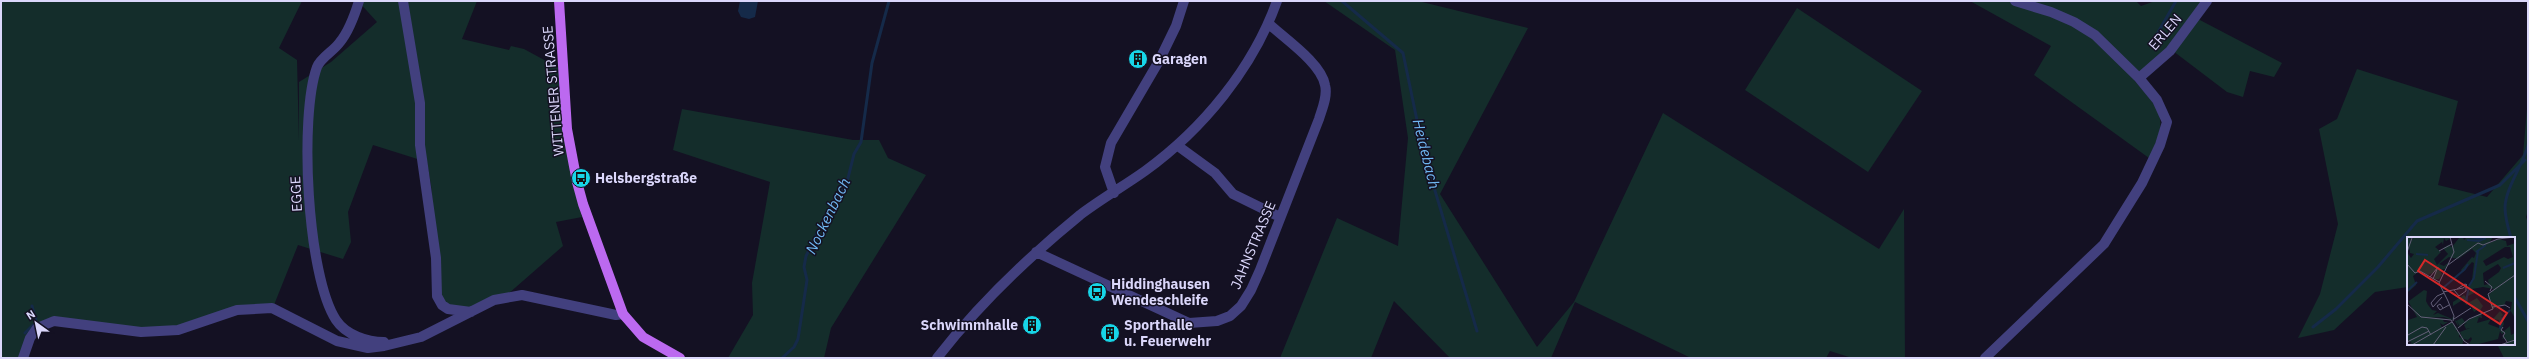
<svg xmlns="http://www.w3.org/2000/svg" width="2529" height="359" viewBox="0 0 2529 359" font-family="'IBM Plex Sans',sans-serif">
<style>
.green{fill:#142d2b}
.water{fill:#152a49}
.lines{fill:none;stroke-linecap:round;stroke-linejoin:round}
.stream{stroke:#152a49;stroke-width:3}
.minor{stroke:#42407e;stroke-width:10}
.major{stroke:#bc69f0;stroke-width:10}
.labels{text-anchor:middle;stroke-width:3;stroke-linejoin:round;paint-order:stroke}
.street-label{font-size:14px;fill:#dbd7fb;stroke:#141123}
.poi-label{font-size:14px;font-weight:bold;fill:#dbd7fb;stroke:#141123;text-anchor:start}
.water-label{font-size:15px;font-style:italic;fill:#6fb6f1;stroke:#141123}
.inset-river{fill:none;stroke:#152a49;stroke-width:2}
.inset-road{fill:none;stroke:#646079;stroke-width:1}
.view{fill:#d62828;fill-opacity:0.15;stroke:#d62828;stroke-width:2}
.inset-edge{fill:none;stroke:#dbd7fb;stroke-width:2}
</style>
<rect width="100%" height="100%" fill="#141123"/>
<path class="green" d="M1 1H302L279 48 297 60 299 141V82L331 62 377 22 358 1H477L462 39 509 50 511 46 524 49 559 68 570 172 582 217 556 222 563 246 508 294 469 309 447 306 441 296 431 185 427 162 373 145 348 212 351 242 343 259 298 245 274 305 180 326 142 328 40 323 21 358H1Z
M1324 1H1418L1528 28 1440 194 1537 347 1574 302 1663 113 1879 249 1904 209 1905 358H1852L1830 351 1826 358H1691L1575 302 1551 358H1450L1394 301 1371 358H1280L1337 218 1398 246 1408 138 1395 50Z
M1970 1H2136L2141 6 2155 1H2202L2162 54 2134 80C2162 112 2169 118 2149 158L2034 75 2051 46Z
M1797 8 1922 91 1868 172 1745 90Z
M2198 19 2282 63 2274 77 2250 71 2243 97 2227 92 2173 51Z
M2357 69 2458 101 2438 185 2487 197 2523 155 2528 97V211L2526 217 2528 222V358H2504L2497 344H2514V238H2408V287L2375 292 2334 330 2298 338 2320 294 2338 224 2319 129 2337 119Z
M682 109 853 140H879L888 158 926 175 831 328 824 358H728L753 315 752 283 770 182 673 150Z"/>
<path class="water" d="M740 1H758L755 17 749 19 741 17 738 11Z"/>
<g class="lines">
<path class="stream" d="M1342 1 1403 53 1424 154 1477 331
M2156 36 2176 1
M2511 238C2508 228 2505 217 2505 207 2506 187 2523 165 2528 145
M2514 249V259
M2514 296 2528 321
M32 306 36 321
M2313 327 2336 309 2378 267 2417 221 2500 185 2525 160
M25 333 33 325
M782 358 794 347 798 339 807 280 804 267 806 256 832 204 846 186 854 154 861 142 872 63 889 1"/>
<path class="minor" d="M359 1C355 14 349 31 340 42 334 51 321 57 317 67 299 116 307 276 336 320 346 335 367 342 384 342
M403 1 420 103V145L436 258 437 296 442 305 448 309 471 312
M2139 78 2170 51 2207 1
M1178 146 1215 173 1233 194 1280 217
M1114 193 1105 167 1111 143 1159 61 1176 26 1184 1
M1036 252 1189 323 1217 321 1230 316 1241 306 1251 290 1260 270 1319 119C1322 109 1328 96 1325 85 1321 63 1285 39 1269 24
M23 358 30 338 37 328 54 321 141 332 178 330 237 310 272 308 337 341 368 348 384 346 421 337 494 300 522 295 616 315 623 314
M937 358C980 303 1026 259 1080 215 1101 199 1124 186 1145 171 1203 129 1253 68 1277 1
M1985 358 2104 244 2142 183 2160 145 2167 122 2157 100 2139 78 2095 35 2074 22 2051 12 2015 1"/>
<path class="major" d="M559 1 567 129 577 182 583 204 623 314 643 337 680 358"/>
</g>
<defs>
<g id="building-disc" transform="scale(1)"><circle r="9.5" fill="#17d5e7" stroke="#141123"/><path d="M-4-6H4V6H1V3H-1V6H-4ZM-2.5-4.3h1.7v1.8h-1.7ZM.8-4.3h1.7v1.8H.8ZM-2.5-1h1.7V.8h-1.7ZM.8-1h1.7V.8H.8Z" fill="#111"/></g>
<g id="bus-disc" transform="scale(1)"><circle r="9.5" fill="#17d5e7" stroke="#141123"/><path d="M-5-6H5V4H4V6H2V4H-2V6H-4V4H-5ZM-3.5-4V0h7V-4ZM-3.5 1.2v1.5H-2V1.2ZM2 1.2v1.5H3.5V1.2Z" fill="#111"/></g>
</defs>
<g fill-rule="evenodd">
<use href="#building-disc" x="1138" y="59"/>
<use href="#bus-disc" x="581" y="178"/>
<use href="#bus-disc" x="1097" y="292"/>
<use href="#building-disc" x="1032" y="325"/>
<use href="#building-disc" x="1110" y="333"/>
</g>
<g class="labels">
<g class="street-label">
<text transform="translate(2165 32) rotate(-49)" y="5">ERLEN</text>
<text transform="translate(553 91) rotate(-95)" y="5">WITTENER STRASSE</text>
<text transform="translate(296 194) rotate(-93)" y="5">EGGE</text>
<text transform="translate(1253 245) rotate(-67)" y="5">JAHNSTRASSE</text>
</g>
<g class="poi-label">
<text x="1152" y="64">Garagen</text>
<text x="595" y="183">Helsbergstraße</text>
<text x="1111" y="289">Hiddinghausen<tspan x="1111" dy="16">Wendeschleife</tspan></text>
<text x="1018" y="330" text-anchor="end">Schwimmhalle</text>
<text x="1124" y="330">Sporthalle<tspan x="1124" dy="16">u. Feuerwehr</tspan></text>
</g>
<g class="water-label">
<text transform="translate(1426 154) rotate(76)" y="5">Heidebach</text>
<text transform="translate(828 216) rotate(-64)" y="5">Nockenbach</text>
</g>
</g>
<g transform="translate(2407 237)">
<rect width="108" height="108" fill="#141123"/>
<path d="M0 0H4V4L7 0H56L57 3 60 0H86L82 6 92 2 99 4 100 9 108 6V81L103 73 96 83 97 87 94 93 97 94 103 89 104 98 108 96V108H95L101 105 98 101 95 102 98 95 95 97 93 94 91 102 68 108 62 107 65 102 64 100 61 103 57 102 55 108H0L5 106 0 103V81L1 83 10 80 0 62 2 64 17 53 20 54 19 64 21 68 25 73 30 74 26 78 31 76 45 82 46 79 47 81 45 83 37 80 16 81 41 82 36 83 37 85H41L36 88 33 86 35 91 45 85 51 92 49 94 53 95 52 100 55 101 53 95 63 91 59 92 57 88 60 86 56 87 57 85 53 90 50 84 52 91 47 82 49 84 55 81 58 85 74 76 75 81 72 80 70 86 84 82 81 87 92 91V83L86 82 93 74 96 78 94 80 97 81 104 72 105 65 99 64 97 68 89 69 91 73 88 70 85 73 81 59 87 52 76 50 65 52 67 56 61 59V66L70 61 76 69 72 75 70 73 67 75 63 66 59 68 57 62 46 69V65L57 58 59 60 63 54 61 49 65 43 67 26 65 25 56 35 54 33 65 20 67 21 69 16 65 12 51 22 42 20 32 27 37 29 42 25 38 32 33 33 35 37 32 42H27L28 35 21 38 12 34 6 39 9 48 0 56V15L4 21 7 17 3 16V12L0 15ZM46 0 52 1 45 10 41 8 36 11 41 17 30 28 27 22 34 15 28 10 35 5 36 8 37 1 39 4ZM98 10H103L106 20 101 22 97 20 79 29 76 24ZM91 27 94 31 92 35 81 43 82 47 77 48 76 36Z" fill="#142d2b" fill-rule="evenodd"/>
<path class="inset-river" d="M63 0 75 2M60 3 72 4 79 1M69 15 79 8M9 17 21 18M96 31 108 26M62 49 67 41 71 14M36 51 58 32 61 27M0 54 10 45M59 64 62 50M93 92 95 82 103 73"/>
<path class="inset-road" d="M43 0 47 15 32 46 41 64 47 79 46 84M32 14 45 7M0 15 5 1M0 27 8 36 13 34 32 45M41 28 71 6 76 8 91 2 108 0M23 40 31 30 26 42M78 44 85 50 83 54M47 53 52 59 59 54V50M36 55 56 51 60 48 58 47 50 52M0 67 14 80 44 83 57 104 63 108M26 70 24 66 30 59 37 56M26 70 35 60M86 70 98 68 103 71M36 71 33 67 30 69 33 73 42 68M47 82 64 71M96 90 94 93 98 96 96 99 100 105M51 91 62 82 86 72 81 57 108 38M1 98 15 90 20 91 24 98M0 105 22 94M5 108 45 85M26 108 39 90M93 108 108 103"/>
<path class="view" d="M18 23 100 76 93 87 11 34Z"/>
<rect width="108" height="108" class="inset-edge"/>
</g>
<rect width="2529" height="359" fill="none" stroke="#dbd7fb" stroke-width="4"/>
<g transform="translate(36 323) rotate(327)" stroke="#141123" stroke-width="3" paint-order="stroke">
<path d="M0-3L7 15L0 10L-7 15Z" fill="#dbd7fb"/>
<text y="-6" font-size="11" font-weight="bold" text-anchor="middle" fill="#dbd7fb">N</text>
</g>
</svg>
